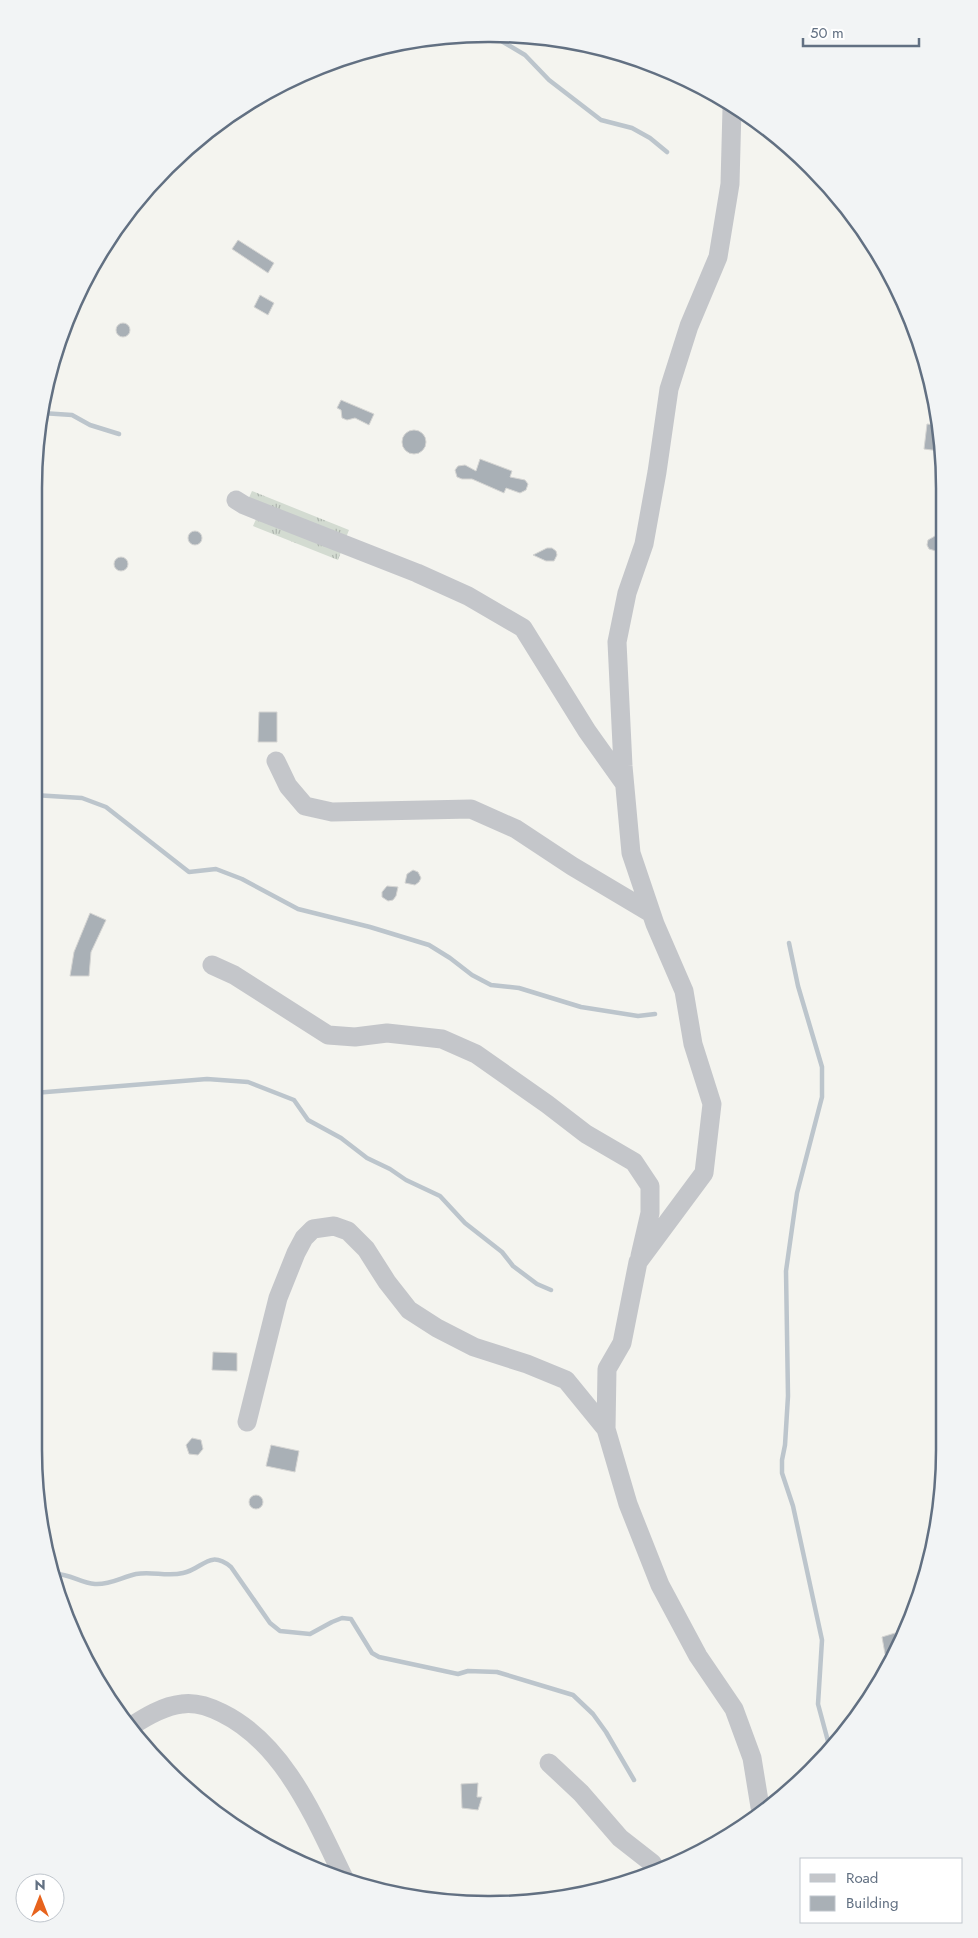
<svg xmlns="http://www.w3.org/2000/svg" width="978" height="1938" viewBox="0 0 978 1938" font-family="Jost,sans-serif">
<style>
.grass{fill:url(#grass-tufts)}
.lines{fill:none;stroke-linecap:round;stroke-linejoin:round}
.stream{stroke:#bcc5cc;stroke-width:4.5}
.building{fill:#a9b0b6;stroke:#d5d5d3}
.minor{stroke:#c4c6ca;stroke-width:19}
.rim{fill:none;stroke:#627082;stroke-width:2.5}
</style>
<defs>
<pattern id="grass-tufts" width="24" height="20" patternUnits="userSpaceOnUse" patternTransform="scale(1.25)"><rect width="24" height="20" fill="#d3dbd1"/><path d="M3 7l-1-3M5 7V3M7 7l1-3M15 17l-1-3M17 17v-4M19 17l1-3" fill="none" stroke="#afb6af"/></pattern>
</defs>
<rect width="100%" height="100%" fill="#f4f4ef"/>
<path class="grass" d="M252 491 349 530 345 540 248 500Z
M257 517 341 552 338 560 253 526Z"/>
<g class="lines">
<path class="stream" d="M493 36 525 55 549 80 601 120 632 128 650 138 667 152
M42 413 72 415 90 425 119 434
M34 795 82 798 106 807 189 872 216 869 242 879 298 909 370 927 429 945 450 958 472 975 491 985 519 988 581 1007 638 1016 655 1014
M789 943 798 986 822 1067V1097L797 1193 786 1271 788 1396 785 1445 782 1460V1473L793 1506 822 1640 818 1704 829 1745
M34 1093 207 1079 248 1082 294 1100 308 1120 341 1138 367 1158 390 1169 406 1180 440 1196 465 1223 502 1252 513 1266 537 1284 551 1290
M54 1574C69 1573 80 1583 95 1584 110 1585 122 1577 136 1574 152 1571 167 1577 183 1573 203 1569 209 1549 231 1567L270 1623 280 1631 310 1634 332 1622 342 1618 351 1619 372 1653 379 1657 458 1674 468 1671 497 1672 573 1695 593 1714 606 1732 634 1780"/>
</g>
<path class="building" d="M238 240 274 263 268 273 232 249Z
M260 295 274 303 268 315 254 307Z
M116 330a7 7 0 1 1 14 0a7 7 0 1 1-14 0Z
M341 400 374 414 369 425 355 418 347 420 342 418 341 410 337 408Z
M927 424 939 425 940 451 924 449Z
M402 442a12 12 0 1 1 24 0a12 12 0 1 1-24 0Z
M480 459 512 471 510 477 525 480 528 484 526 490 520 493 506 488 504 493 472 479H462L457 477 455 470 458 466 465 465 476 471Z
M188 538a7 7 0 1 1 14 0a7 7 0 1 1-14 0Z
M935 536 941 538V549L936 551 929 549 927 545 928 540Z
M547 548H552L556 551 557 555 554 561H546L533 555Z
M114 564a7 7 0 1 1 14 0a7 7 0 1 1-14 0Z
M259 712H277V742H258Z
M413 870 418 872 421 878 419 882 415 885 405 883 407 874Z
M387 886 398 887 396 896 393 900 388 901 382 897V892Z
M90 913 106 920 91 952 89 976H70L74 952Z
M213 1352 237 1353V1371L212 1370Z
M192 1438 201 1440 203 1449 198 1455 189 1454 186 1445Z
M271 1445 299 1451 295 1472 266 1466Z
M249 1502a7 7 0 1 1 14 0a7 7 0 1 1-14 0Z
M895 1633 897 1650 885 1654 882 1637Z
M478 1783 477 1797H482L478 1810 462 1808 461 1784Z"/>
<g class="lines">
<path class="minor" d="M732 108 730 184 718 257 689 326 669 389 657 472 644 544 627 593 617 642 623 766 631 853 655 924 684 991 693 1044 712 1104 704 1173 638 1262 622 1343 607 1369 606 1429 628 1504 660 1585 698 1656 734 1709 752 1758 760 1807
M236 500 244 505 417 573 468 596 523 628 587 731 624 783
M276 761 288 786 305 806 332 812 471 809 516 829 572 866 651 913
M212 965 234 975 328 1035 355 1037 387 1033 442 1039 476 1054 547 1104 586 1134 634 1162 650 1186V1213L640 1256
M247 1422 278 1298 296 1253 304 1238 313 1229 334 1226 348 1231 366 1249 387 1282 409 1310 437 1328 474 1347 527 1364 566 1380 606 1429
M130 1727C145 1717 163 1706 182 1704 195 1702 210 1707 222 1713 285 1744 315 1819 344 1878
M549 1763 581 1793 620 1838 652 1863 655 1868"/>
</g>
<path d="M0 0H978V1938H0ZM488 42H490A446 446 0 0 1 936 488V1450A446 446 0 0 1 490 1896H488A446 446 0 0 1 42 1450V488A446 446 0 0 1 488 42Z" fill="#f2f4f5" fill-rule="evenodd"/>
<path class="rim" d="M488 42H490A446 446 0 0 1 936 488V1450A446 446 0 0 1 490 1896H488A446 446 0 0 1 42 1450V488A446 446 0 0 1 488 42Z"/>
<rect x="800" y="1858" width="162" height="65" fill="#ffffff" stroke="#c0c6cd"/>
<rect x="810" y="1874" width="25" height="8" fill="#c4c6ca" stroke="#c0c6cd"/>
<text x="846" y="1883" font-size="15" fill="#627082">Road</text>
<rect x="810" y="1896" width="25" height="15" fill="#a9b0b6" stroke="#c0c6cd"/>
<text x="846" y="1908" font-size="15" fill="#627082">Building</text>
<g transform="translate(40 1898)"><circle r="24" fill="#ffffff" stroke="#c0c6cd"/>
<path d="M0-4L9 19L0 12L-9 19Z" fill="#e7631d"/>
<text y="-8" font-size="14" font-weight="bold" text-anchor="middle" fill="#627082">N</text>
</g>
<path d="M803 38v8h116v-8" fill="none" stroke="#627082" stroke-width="2.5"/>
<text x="810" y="38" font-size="15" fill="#627082" stroke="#ffffff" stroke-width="4" paint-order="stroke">50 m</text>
</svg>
